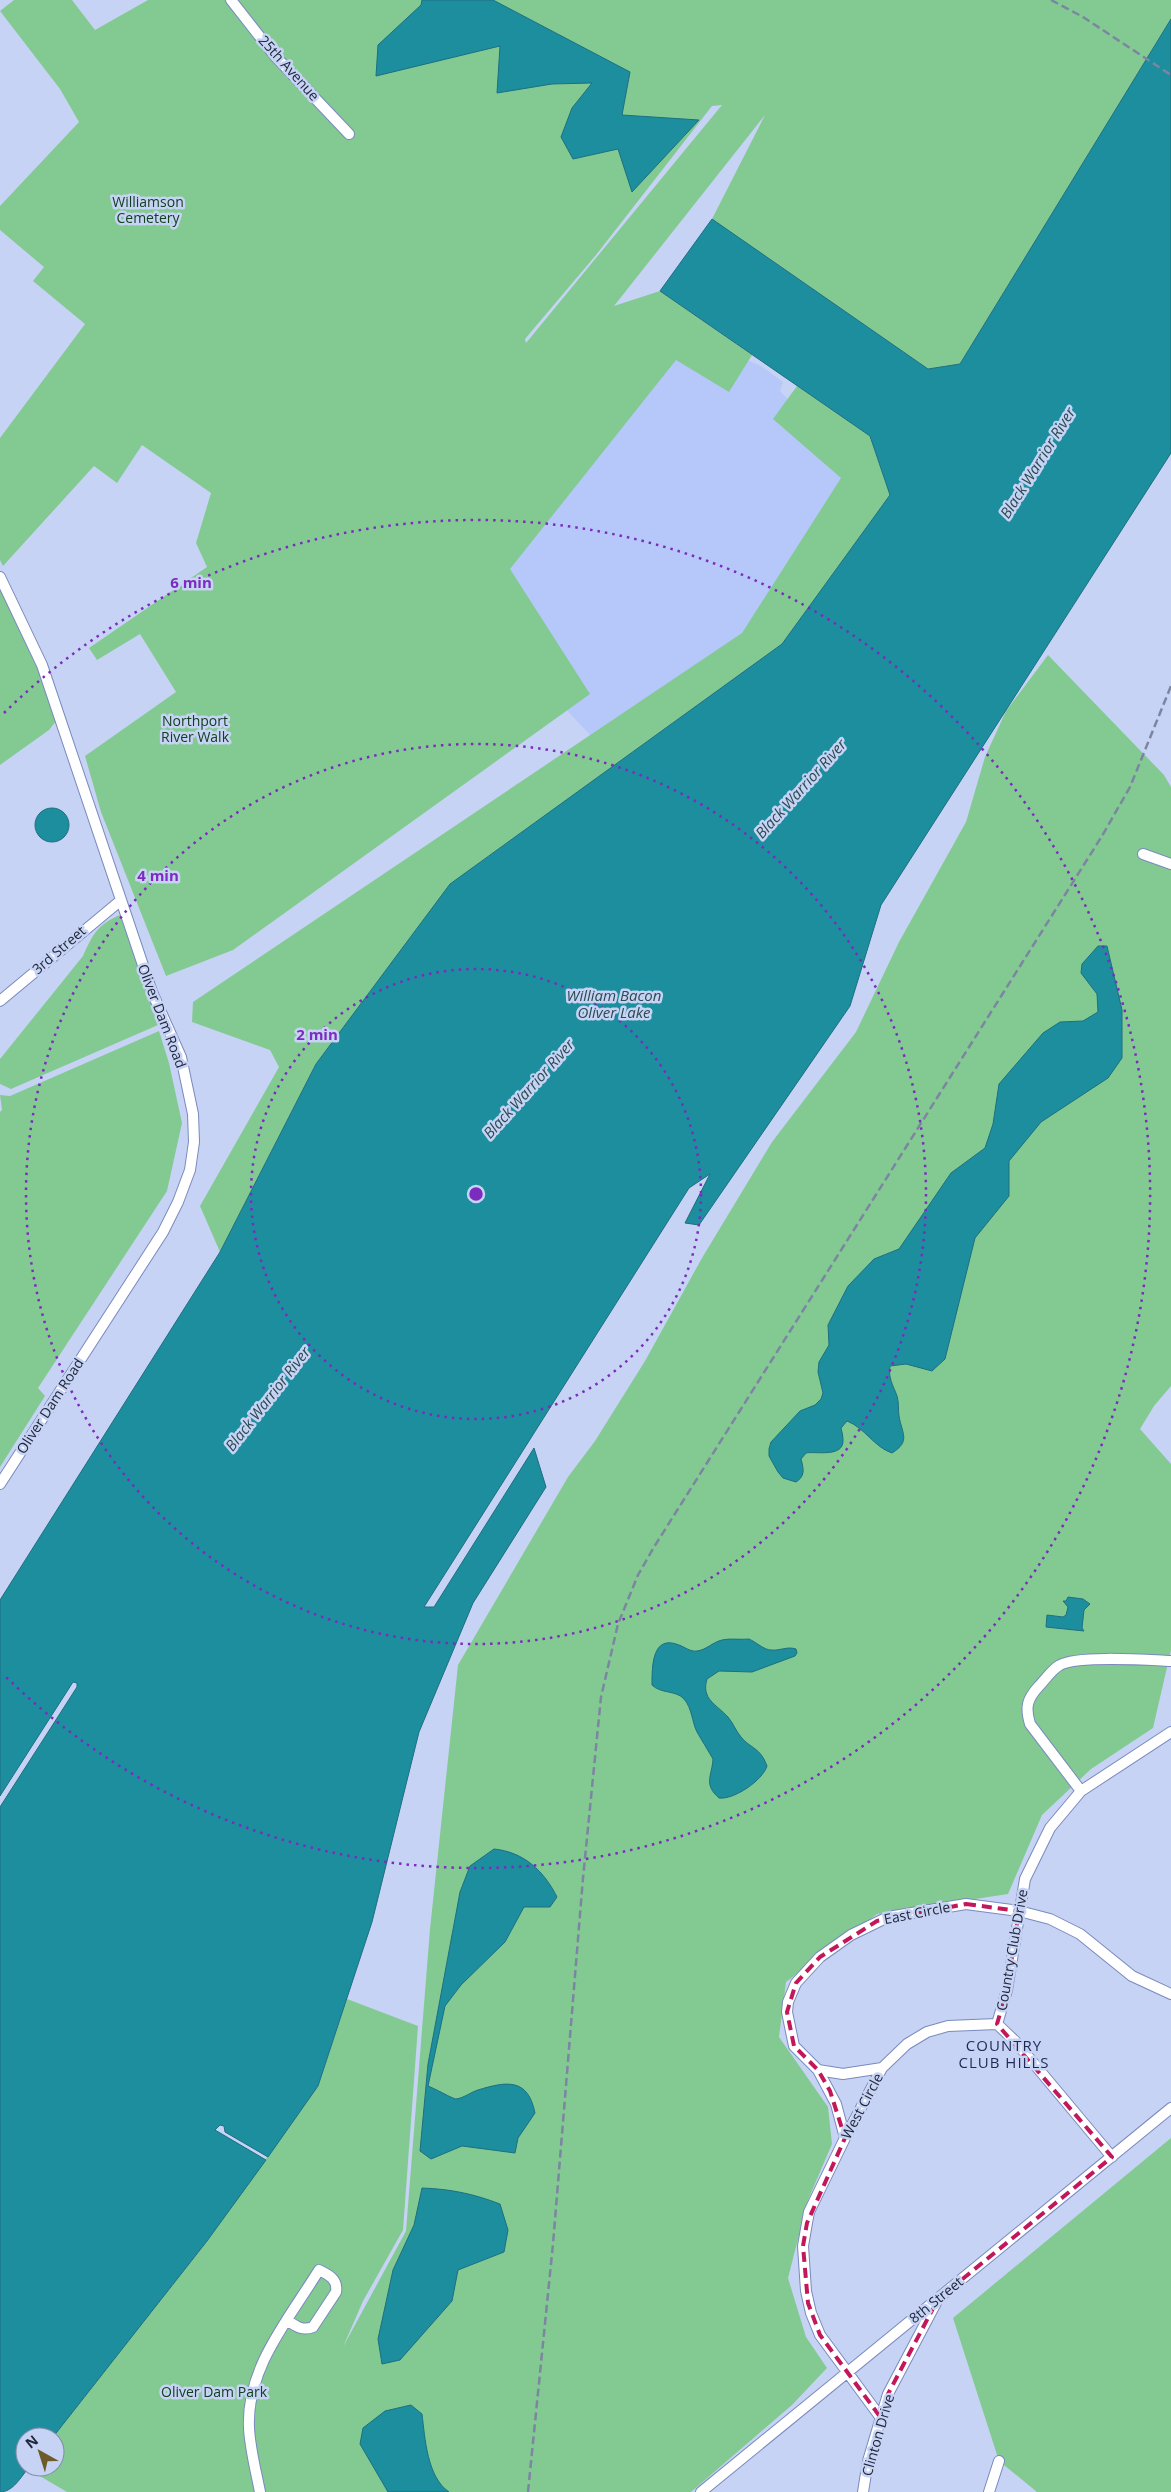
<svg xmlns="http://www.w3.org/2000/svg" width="1171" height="2492" viewBox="0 0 1171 2492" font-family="'Open Sans',sans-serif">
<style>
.built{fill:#b6c7f9}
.green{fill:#83ca92;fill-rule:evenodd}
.water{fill:#1c8e9e;stroke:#1d6f81}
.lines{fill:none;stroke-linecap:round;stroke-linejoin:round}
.minor-casing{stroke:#798abe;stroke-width:12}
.minor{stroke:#fff;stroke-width:10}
.rail{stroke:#7c85a1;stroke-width:2.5;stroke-dasharray:8 4;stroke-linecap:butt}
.marked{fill:none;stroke:#c2185b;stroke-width:4;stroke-dasharray:10 6;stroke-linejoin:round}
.ring{fill:none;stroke:#7b2cbf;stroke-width:2.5;stroke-dasharray:2.5 5}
.labels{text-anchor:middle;stroke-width:5;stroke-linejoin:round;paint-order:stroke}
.street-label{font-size:14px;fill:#20273c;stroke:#c7d3f4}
.park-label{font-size:14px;fill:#11401f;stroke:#c7d3f4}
.water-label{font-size:15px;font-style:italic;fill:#2b4b50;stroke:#c7d3f4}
.neighbourhood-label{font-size:15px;letter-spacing:1px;fill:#1e2955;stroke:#c7d3f4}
.centre{fill:#7b2cbf;stroke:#c7d3f4;stroke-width:2.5}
.ring-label{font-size:15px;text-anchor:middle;font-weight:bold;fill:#7b2cbf;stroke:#c7d3f4;stroke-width:5;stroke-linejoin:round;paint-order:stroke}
</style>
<rect width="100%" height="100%" fill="#c7d3f4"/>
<path class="built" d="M666 317 719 348 761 366 783 382 780 391 877 493 783 652 607 753 452 588Z"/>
<path class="green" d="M14 0H72L95 30 148 0H1171V19L960 364 928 369 712 219 765 115 614 306 660 291 752 355 729 392 676 360 510 569 590 694 233 950 166 976 101 812 85 756 176 692 140 634 97 660 89 648 207 567 196 543 211 493 142 445 117 483 94 466 3 566 0 560V438L85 324 33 281 44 267 0 230V206L79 122 60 89 0 11ZM722 105 526 343 525 339 596 255 712 106Z
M797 386 870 436 890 495 782 644 450 884 316 1064 220 1252 200 1206 279 1067 270 1050 192 1022 193 1002 742 633 841 478 773 419Z
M0 577 60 716 49 730 0 765Z
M1048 655 1164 775 1171 787V1386L1154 1406 1140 1429 1171 1464V1650L1153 1728 1091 1769 1042 1815 1008 1894 877 1914 786 1982 779 2037 828 2107 832 2144 808 2200 788 2278 806 2337 827 2368 792 2405 691 2492H67L33 2472 36 2467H55V2437H53L207 2241 318 2086 347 1999 418 2026 403 2230 363 2301 343 2347 406 2231 430 1929 458 1665 568 1477 595 1441 645 1361 702 1258 772 1142 856 1032 899 942 966 822 985 757 1006 711Z
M120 915 158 1025 11 1089 0 1084V1059L83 956C93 934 97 925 120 915Z
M159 1031 169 1063 182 1123 167 1191 38 1388 45 1396 0 1467V1112L2 1110 0 1095 10 1096Z
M1171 2138V2492H1037L999 2461 953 2318Z"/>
<path class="water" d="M422 0H493L630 72 622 115 699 120 632 192 618 149 573 159 561 137 572 108 592 83 552 84 497 93 500 46 376 76 378 45 421 5Z
M1171 19V453L881 905 850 1006 699 1225 685 1223 710 1174 689 1188 424 1607H434L534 1448 546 1487 473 1603 419 1732 372 1922 318 2086 268 2157 225 2132 224 2126 220 2125 215 2130 266 2160 207 2241 53 2437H25V2467H29C21 2477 13 2492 0 2492V1807L77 1687V1683L73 1682 0 1796V1600L220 1252 316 1064 450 884 782 644 890 495 870 436 660 291 712 219 928 369 960 364Z
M35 825a17 17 0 1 1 34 0a17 17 0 1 1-34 0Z
M1098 946H1107L1122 1010V1058L1108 1078 1041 1122 1009 1161V1196L975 1238 945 1359 932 1371 906 1364 890 1366C888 1378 893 1385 897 1396 899 1402 898 1409 899 1416 902 1434 911 1441 892 1453 874 1447 865 1428 847 1421L841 1428C842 1432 843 1436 843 1440 844 1458 815 1451 806 1453L801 1459C804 1470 805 1476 796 1482L783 1478 778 1472 769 1456V1449L771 1442 800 1411 815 1405 821 1399 823 1393 818 1372 819 1362 829 1345 828 1325 848 1286 874 1259 899 1249 951 1173 985 1148 993 1124 999 1084 1043 1033 1060 1022 1083 1021 1098 1012 1097 994 1081 973 1082 964Z
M1068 1597 1083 1599 1090 1604 1084 1610 1082 1628 1084 1631 1046 1627 1047 1615 1063 1617 1066 1615 1068 1607 1063 1601H1066Z
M749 1639C756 1642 764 1650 771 1650 780 1651 787 1646 796 1649L797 1653 795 1656 752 1672 719 1671 707 1679C701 1699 716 1704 728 1717 733 1723 736 1731 741 1737 751 1749 760 1747 767 1766 763 1780 734 1800 719 1798 703 1784 712 1776 713 1759 708 1750 702 1741 697 1732 692 1722 692 1708 684 1699 676 1690 661 1694 652 1685 652 1666 652 1634 679 1645 685 1647 690 1652 697 1651 706 1650 713 1642 722 1640 730 1638 740 1640 749 1639Z
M494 1849C524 1852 544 1871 557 1897L550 1907H524L505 1942 461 1985 445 2006 428 2086C434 2088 453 2099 456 2099 464 2098 471 2092 478 2090 507 2081 528 2078 535 2113L518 2138 515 2153 462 2146 431 2159 420 2151 428 2064 460 1892 470 1866Z
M422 2188C451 2189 474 2194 500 2204L508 2230 504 2252 458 2270 452 2301 400 2360 382 2364 378 2339 393 2270 414 2225Z
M411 2405 422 2414C425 2438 427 2477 449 2492H388L360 2444 363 2428 385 2411Z"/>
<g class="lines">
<g class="minor-casing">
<path id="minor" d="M231 0 275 56 349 134
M0 577 42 665 152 992 181 1057 193 1114 194 1142 190 1170 178 1202 163 1232 0 1484
M1143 854 1171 864
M0 1001 120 901
M1081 1791 1030 1724C1025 1707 1027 1699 1039 1686 1045 1680 1052 1669 1060 1665 1078 1655 1148 1660 1171 1661
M997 2024 1007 1990 1025 1879 1050 1828 1081 1791 1171 1732
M882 2068 843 2074 818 2070 794 2046 787 2012 788 2002 796 1983 820 1957 851 1935 888 1917 966 1904 1019 1911 1050 1919 1080 1934 1132 1976 1171 1994
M818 2070 836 2104 845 2138
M881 2418 820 2335 811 2313 806 2291 803 2246 807 2223 809 2212 845 2138 882 2068 907 2044 927 2032 948 2026 997 2024 1015 2041 1112 2157
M260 2492C256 2471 250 2449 249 2428 246 2368 289 2319 319 2270 329 2275 338 2279 336 2292L313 2327C303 2331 297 2327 288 2321
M701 2492 1171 2108
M863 2492 868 2461 888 2394 937 2301
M989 2492 999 2461"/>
</g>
<use href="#minor" class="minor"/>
<path class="rail" d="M1051 0 1083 17 1171 75
M528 2492 553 2244 583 1878 601 1697 618 1624 638 1575 654 1547 1102 836 1130 787 1171 686"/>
</g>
<path class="marked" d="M966 1904 1019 1911 1007 1990 997 2024 1112 2157 938 2299 888 2394 881 2418 820 2335 808 2303 803 2246 807 2223 845 2138 830 2091 818 2070 794 2046 787 2012 796 1983 820 1957 877 1921Z"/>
<g class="ring">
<circle cx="476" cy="1194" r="225"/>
<circle cx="476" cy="1194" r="450"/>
<path d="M4 713A674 674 0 1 1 4 1675"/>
</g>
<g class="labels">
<g class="street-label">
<text transform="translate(289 68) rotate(48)" y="5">25th Avenue</text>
<text transform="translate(59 950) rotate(-41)" y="5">3rd Street</text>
<text transform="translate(162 1016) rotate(69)" y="5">Oliver Dam Road</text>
<text transform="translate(50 1406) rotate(-57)" y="5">Oliver Dam Road</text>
<text transform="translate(917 1913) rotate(-11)" y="5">East Circle</text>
<text transform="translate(1012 1950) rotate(-80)" y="5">Country Club Drive</text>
<text transform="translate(862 2106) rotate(-62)" y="5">West Circle</text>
<text transform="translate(936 2300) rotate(-39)" y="5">8th Street</text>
<text transform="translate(878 2435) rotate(-74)" y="5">Clinton Drive</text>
</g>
<g class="park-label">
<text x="148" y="207">Williamson<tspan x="148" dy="16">Cemetery</tspan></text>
<text x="195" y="726">Northport<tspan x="195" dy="16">River Walk</tspan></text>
<text x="214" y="2397">Oliver Dam Park</text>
</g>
<g class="water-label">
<text transform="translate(1038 463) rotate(-58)" y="5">Black Warrior River</text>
<text transform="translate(801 789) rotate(-48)" y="5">Black Warrior River</text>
<text x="614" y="1001">William Bacon<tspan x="614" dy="17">Oliver Lake</tspan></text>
<text transform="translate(529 1089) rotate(-48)" y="5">Black Warrior River</text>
<text transform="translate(268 1399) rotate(-52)" y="5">Black Warrior River</text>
</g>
<g class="neighbourhood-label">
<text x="1004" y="2051">COUNTRY<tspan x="1004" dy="17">CLUB HILLS</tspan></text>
</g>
</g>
<circle cx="476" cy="1194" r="8" class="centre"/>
<g class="ring-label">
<text x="191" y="588">6 min</text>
<text x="158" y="881">4 min</text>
<text x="317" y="1040">2 min</text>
</g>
<g transform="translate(40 2452) rotate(321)"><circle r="24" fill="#c7d3f4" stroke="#848eaa"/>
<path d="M0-4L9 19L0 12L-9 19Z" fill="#6d5b29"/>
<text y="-8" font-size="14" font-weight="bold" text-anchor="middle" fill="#20273c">N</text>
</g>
</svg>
